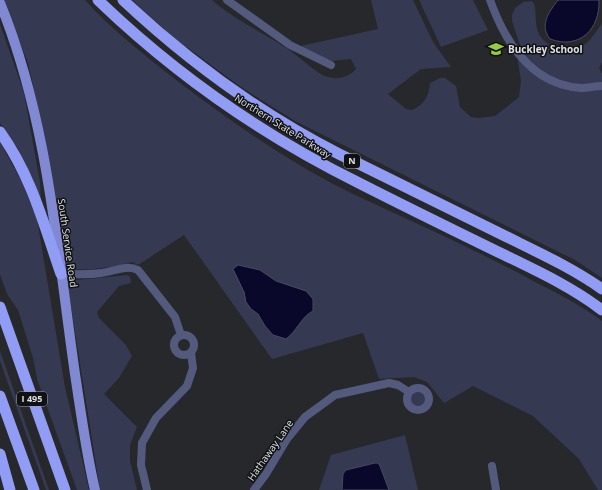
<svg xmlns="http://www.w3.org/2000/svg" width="602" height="490" viewBox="0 0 602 490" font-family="'Open Sans',sans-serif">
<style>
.green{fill:#353952}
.water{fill:#09082b;stroke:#4a4962}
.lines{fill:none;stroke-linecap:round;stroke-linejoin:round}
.minor{stroke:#545a7d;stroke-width:8}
.major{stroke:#8089d2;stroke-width:10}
.highway{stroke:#919cf4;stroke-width:11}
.labels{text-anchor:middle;stroke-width:3;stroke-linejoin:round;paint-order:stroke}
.shield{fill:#101113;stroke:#a2a3a5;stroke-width:1}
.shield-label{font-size:9px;font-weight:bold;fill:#e0e1e4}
.poi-label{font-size:10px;font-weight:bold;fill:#e0e1e4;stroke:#101113;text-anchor:start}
.street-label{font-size:10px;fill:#e0e1e4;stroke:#101113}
</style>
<rect width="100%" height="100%" fill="#27282c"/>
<path class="green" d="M3 0H85C113 31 147 57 180 83 235 124 291 164 353 194 413 222 475 249 533 281 557 293 581 305 602 321V490H598L579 459 533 416 473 386 444 403 427 382 414 377 379 379 363 333 272 359 184 235 138 265 133 262C112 267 88 271 67 269L64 265 44 135 28 63Z
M132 0H212C235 20 262 32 288 49 297 55 318 75 328 77 338 80 349 77 356 69L351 59 332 61 296 47 378 29 371 0H413L433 42 451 67 421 69 388 94 406 109 412 110C424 105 429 96 430 83L440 78H445L456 86 460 107 471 117 479 118 495 116 519 97 521 81 518 61 520 45 512 21V15L515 8 523 2 531 1 534 3C537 13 534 24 539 34 543 41 550 46 558 49 580 56 591 40 602 23V62L599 68 602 74V278L575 260 295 121 241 87 173 37Z
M419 0H473L488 30 441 47Z
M0 24 24 93 40 182 41 201 18 149 0 123Z
M0 142 23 184 37 219 65 387 89 490H77L37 379 33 358 18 310 7 294 0 274Z
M128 275 130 277 131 283 119 286 97 312 99 318 126 345 132 356 119 378 104 394 137 427 130 445V461L137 490H100L67 281Z
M0 351 49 490H46L0 361Z
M407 399a11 11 0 1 1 22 0a11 11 0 1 1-22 0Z
M405 435 418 490H319L331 455Z"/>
<path class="water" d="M558 0H599C600 29 580 50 550 39 539 25 549 12 558 0Z
M238 265 260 270 276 281 306 291 313 299V311C301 317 297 331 286 339L273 335 265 326 258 314 251 309 246 302 244 292 233 269Z
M375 463H378L380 466 389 490H342L343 474 346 470Z"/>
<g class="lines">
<path class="minor" d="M227 0 290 45 331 65
M490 0C505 42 531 85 581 88 588 88 595 86 602 86
M61 274C74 274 88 275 101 273 113 272 126 264 138 270L175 317 181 335
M174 345a10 10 0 1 1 20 0a10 10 0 1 1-20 0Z
M407 399a11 11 0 1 1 22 0a11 11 0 1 1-22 0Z
M492 466 496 490
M147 490 141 465 142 443 156 418 187 386 193 368 191 353
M254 490 266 474 287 439 305 417 335 395 389 383 398 385 409 392"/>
<path class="major" d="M0 3C48 120 57 249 75 374 81 413 86 452 95 490"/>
<path class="highway" d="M98 0C175 74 264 136 359 183 404 206 449 228 494 250 531 268 569 285 602 310
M123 0C187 60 261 114 339 154 393 181 447 207 501 234 535 251 571 267 602 289
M0 132C31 175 44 225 61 274
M0 307 65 490
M0 396 34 490
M0 454 10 490"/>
</g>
<defs>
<g id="school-bare" transform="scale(1.2)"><path d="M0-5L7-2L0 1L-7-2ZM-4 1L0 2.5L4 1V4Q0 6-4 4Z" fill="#97cc38" stroke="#101113" stroke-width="2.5" paint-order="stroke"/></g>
</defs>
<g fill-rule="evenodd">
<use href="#school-bare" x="496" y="49"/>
</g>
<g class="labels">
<g class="shield">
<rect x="344" y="154" width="16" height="14" rx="3"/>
<rect x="17" y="392" width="30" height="14" rx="3"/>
</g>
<g class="shield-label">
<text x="352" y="164">N</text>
<text x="32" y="402">I 495</text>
</g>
<g class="poi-label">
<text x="508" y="53">Buckley School</text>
</g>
<g class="street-label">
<text transform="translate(283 126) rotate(32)" y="4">Northern State Parkway</text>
<text transform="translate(68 243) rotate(82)" y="4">South Service Road</text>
<text transform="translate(270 450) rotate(-55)" y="4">Hathaway Lane</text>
</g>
</g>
</svg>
